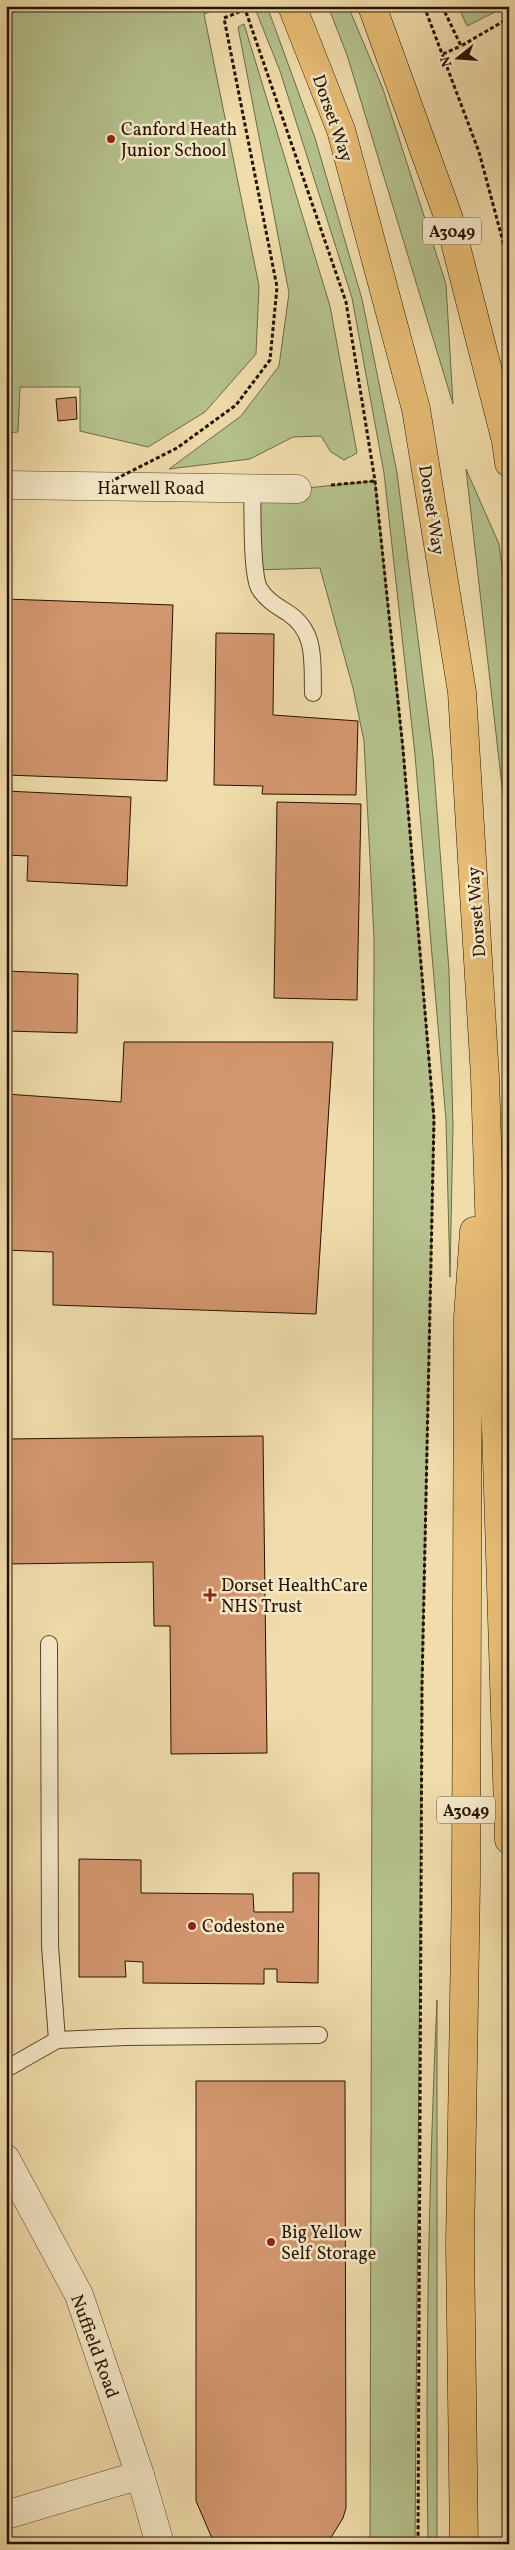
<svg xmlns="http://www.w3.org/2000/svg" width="515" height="2550" viewBox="0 0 515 2550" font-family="Vollkorn,serif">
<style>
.green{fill:#b5c28d;stroke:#6d6a46}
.building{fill:#d3976f;stroke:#251200}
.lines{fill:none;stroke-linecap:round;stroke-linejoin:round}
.service-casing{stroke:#58452b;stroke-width:18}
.minor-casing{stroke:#58452b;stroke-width:29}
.tertiary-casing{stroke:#58452b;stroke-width:29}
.trunk-casing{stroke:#251200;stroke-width:29}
.path{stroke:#251200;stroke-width:3;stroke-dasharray:4 2.5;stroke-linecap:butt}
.service{stroke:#f6e9c9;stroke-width:16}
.minor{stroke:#f6e9c9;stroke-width:28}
.tertiary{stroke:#f6e9c9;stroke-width:28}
.trunk{stroke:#e8be76;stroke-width:28}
.path-bridge{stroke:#251200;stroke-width:3;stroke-dasharray:4 2.5;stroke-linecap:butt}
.poi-dot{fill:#8f2418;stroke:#f6e9c9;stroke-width:2}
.labels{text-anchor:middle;stroke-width:5;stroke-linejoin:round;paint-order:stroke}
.shield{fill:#f6e9c9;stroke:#64523c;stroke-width:1}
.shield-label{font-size:16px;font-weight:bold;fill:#251200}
.street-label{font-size:18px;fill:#251200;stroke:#f6e9c9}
.poi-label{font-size:18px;fill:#251200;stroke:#f6e9c9;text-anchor:start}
</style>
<rect width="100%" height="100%" fill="#f1ddac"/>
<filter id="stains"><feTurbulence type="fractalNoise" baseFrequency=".004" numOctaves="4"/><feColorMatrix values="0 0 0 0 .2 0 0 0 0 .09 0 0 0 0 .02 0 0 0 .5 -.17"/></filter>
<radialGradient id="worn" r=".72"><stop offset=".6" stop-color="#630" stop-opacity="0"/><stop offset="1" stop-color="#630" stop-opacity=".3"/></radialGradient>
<path class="green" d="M6 6H226L204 14 259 286 256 354 205 412 148 447 80 431V387H20L18 432 6 433Z
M254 6H267L315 138 362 299 397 473 433 757 449 971 453 1126 450 1277 446 1120 415 755 384 473 352 298 280 71Z
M328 6H348L383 89 446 284 453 404 347 55Z
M458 6H507L467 26Z
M244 24 330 306 357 453 344 460 331 452 321 436 293 437 250 459 169 469 241 416 279 366 289 293 238 27Z
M466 469 499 544 509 619V848Z
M375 481 403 749 434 1119 422 1686 415 2544H370L374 938 364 741 353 688 320 568 254 570 252 489H297Z
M437 2000V2544H428C425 2362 429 2181 437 2000Z"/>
<path class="building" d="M76 397 77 419 58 421 56 399Z
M6 599 173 605 167 781 6 775Z
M216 633 274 634 273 715 358 721 356 795 262 794 263 786 214 785Z
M6 791 131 797 127 886 27 881 28 856 6 855Z
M277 802 361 804 357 1000 274 998Z
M6 971 78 974 77 1033 6 1031Z
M124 1042H333L316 1314 53 1305V1252L6 1250V1094L121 1102Z
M263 1436 267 1753 171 1754 170 1626H154L153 1562 6 1564V1439Z
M79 1859 141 1860V1893L253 1894 254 1912H293V1873H319L318 1983 277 1982V1969H264V1984L143 1983V1962L125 1961 126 1977H79Z
M196 2081H345L346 2508 343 2518 327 2544H219L211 2536 196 2501Z"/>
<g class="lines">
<g class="service-casing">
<path id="service" d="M252 489C253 510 251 572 259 588 266 600 277 606 288 613 317 632 312 662 313 693
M49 1644 50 1946 57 2040
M6 2069 57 2040 125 2037 319 2035"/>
</g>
<g class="minor-casing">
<path id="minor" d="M6 485 297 489
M6 2515 140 2475"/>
</g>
<g class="tertiary-casing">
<path id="tertiary" d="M6 2159 79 2295 140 2475 160 2544"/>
</g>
<g class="trunk-casing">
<path id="trunk" d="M292 6 341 130 416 409 462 692 485 1077 509 1840
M372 6 449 219 506 441 509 463
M464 2544 460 2244 466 1882 468 1317 474 1231"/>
</g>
<path class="path" d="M244 6 346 302 375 481 403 749 434 1119 422 1686 418 2544
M424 6 479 152 509 264
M442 6 461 46 509 18
M443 54 461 46
M331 485 375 481"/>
<use href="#service" class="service"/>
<use href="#minor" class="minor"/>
<use href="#tertiary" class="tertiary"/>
<use href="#trunk" class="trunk"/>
<path class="path-bridge" d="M98 488 177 448 236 405 270 360 277 287 224 18 254 6"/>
</g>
<g class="poi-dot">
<circle cx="111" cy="139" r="5"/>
<path d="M207.5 1587.5h5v5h5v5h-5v5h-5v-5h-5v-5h5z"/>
<circle cx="192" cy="1926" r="5"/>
<circle cx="271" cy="2242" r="5"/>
</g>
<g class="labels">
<g class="shield">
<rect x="423" y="217.5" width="58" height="27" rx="4"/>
<rect x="437" y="1796.5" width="58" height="27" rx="4"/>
</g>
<g class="shield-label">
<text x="452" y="237">A3049</text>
<text x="466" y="1816">A3049</text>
</g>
<g class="street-label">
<text transform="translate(333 118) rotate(71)" y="6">Dorset Way</text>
<text x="151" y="494">Harwell Road</text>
<text transform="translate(432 510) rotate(81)" y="6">Dorset Way</text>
<text transform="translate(476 912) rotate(-94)" y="6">Dorset Way</text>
<text transform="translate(95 2346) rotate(70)" y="6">Nuffield Road</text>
</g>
<g class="poi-label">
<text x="121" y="135">Canford Heath<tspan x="121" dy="21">Junior School</tspan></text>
<text x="221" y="1591">Dorset HealthCare<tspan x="221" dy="21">NHS Trust</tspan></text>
<text x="202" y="1932">Codestone</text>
<text x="281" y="2238">Big Yellow<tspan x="281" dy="21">Self Storage</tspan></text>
</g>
</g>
<rect width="515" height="2550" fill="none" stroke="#f1ddac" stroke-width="25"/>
<rect x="8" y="8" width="500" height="2535" fill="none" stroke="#251200" stroke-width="2.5"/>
<rect x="12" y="12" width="490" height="2525" fill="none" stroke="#251200"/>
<g transform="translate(458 58) rotate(253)" stroke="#f6e9c9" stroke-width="4" paint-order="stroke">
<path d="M0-4L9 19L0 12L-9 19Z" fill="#251200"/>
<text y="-8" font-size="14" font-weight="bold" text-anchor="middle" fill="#251200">N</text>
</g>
<rect width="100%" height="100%" filter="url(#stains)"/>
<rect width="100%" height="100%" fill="url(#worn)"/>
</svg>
